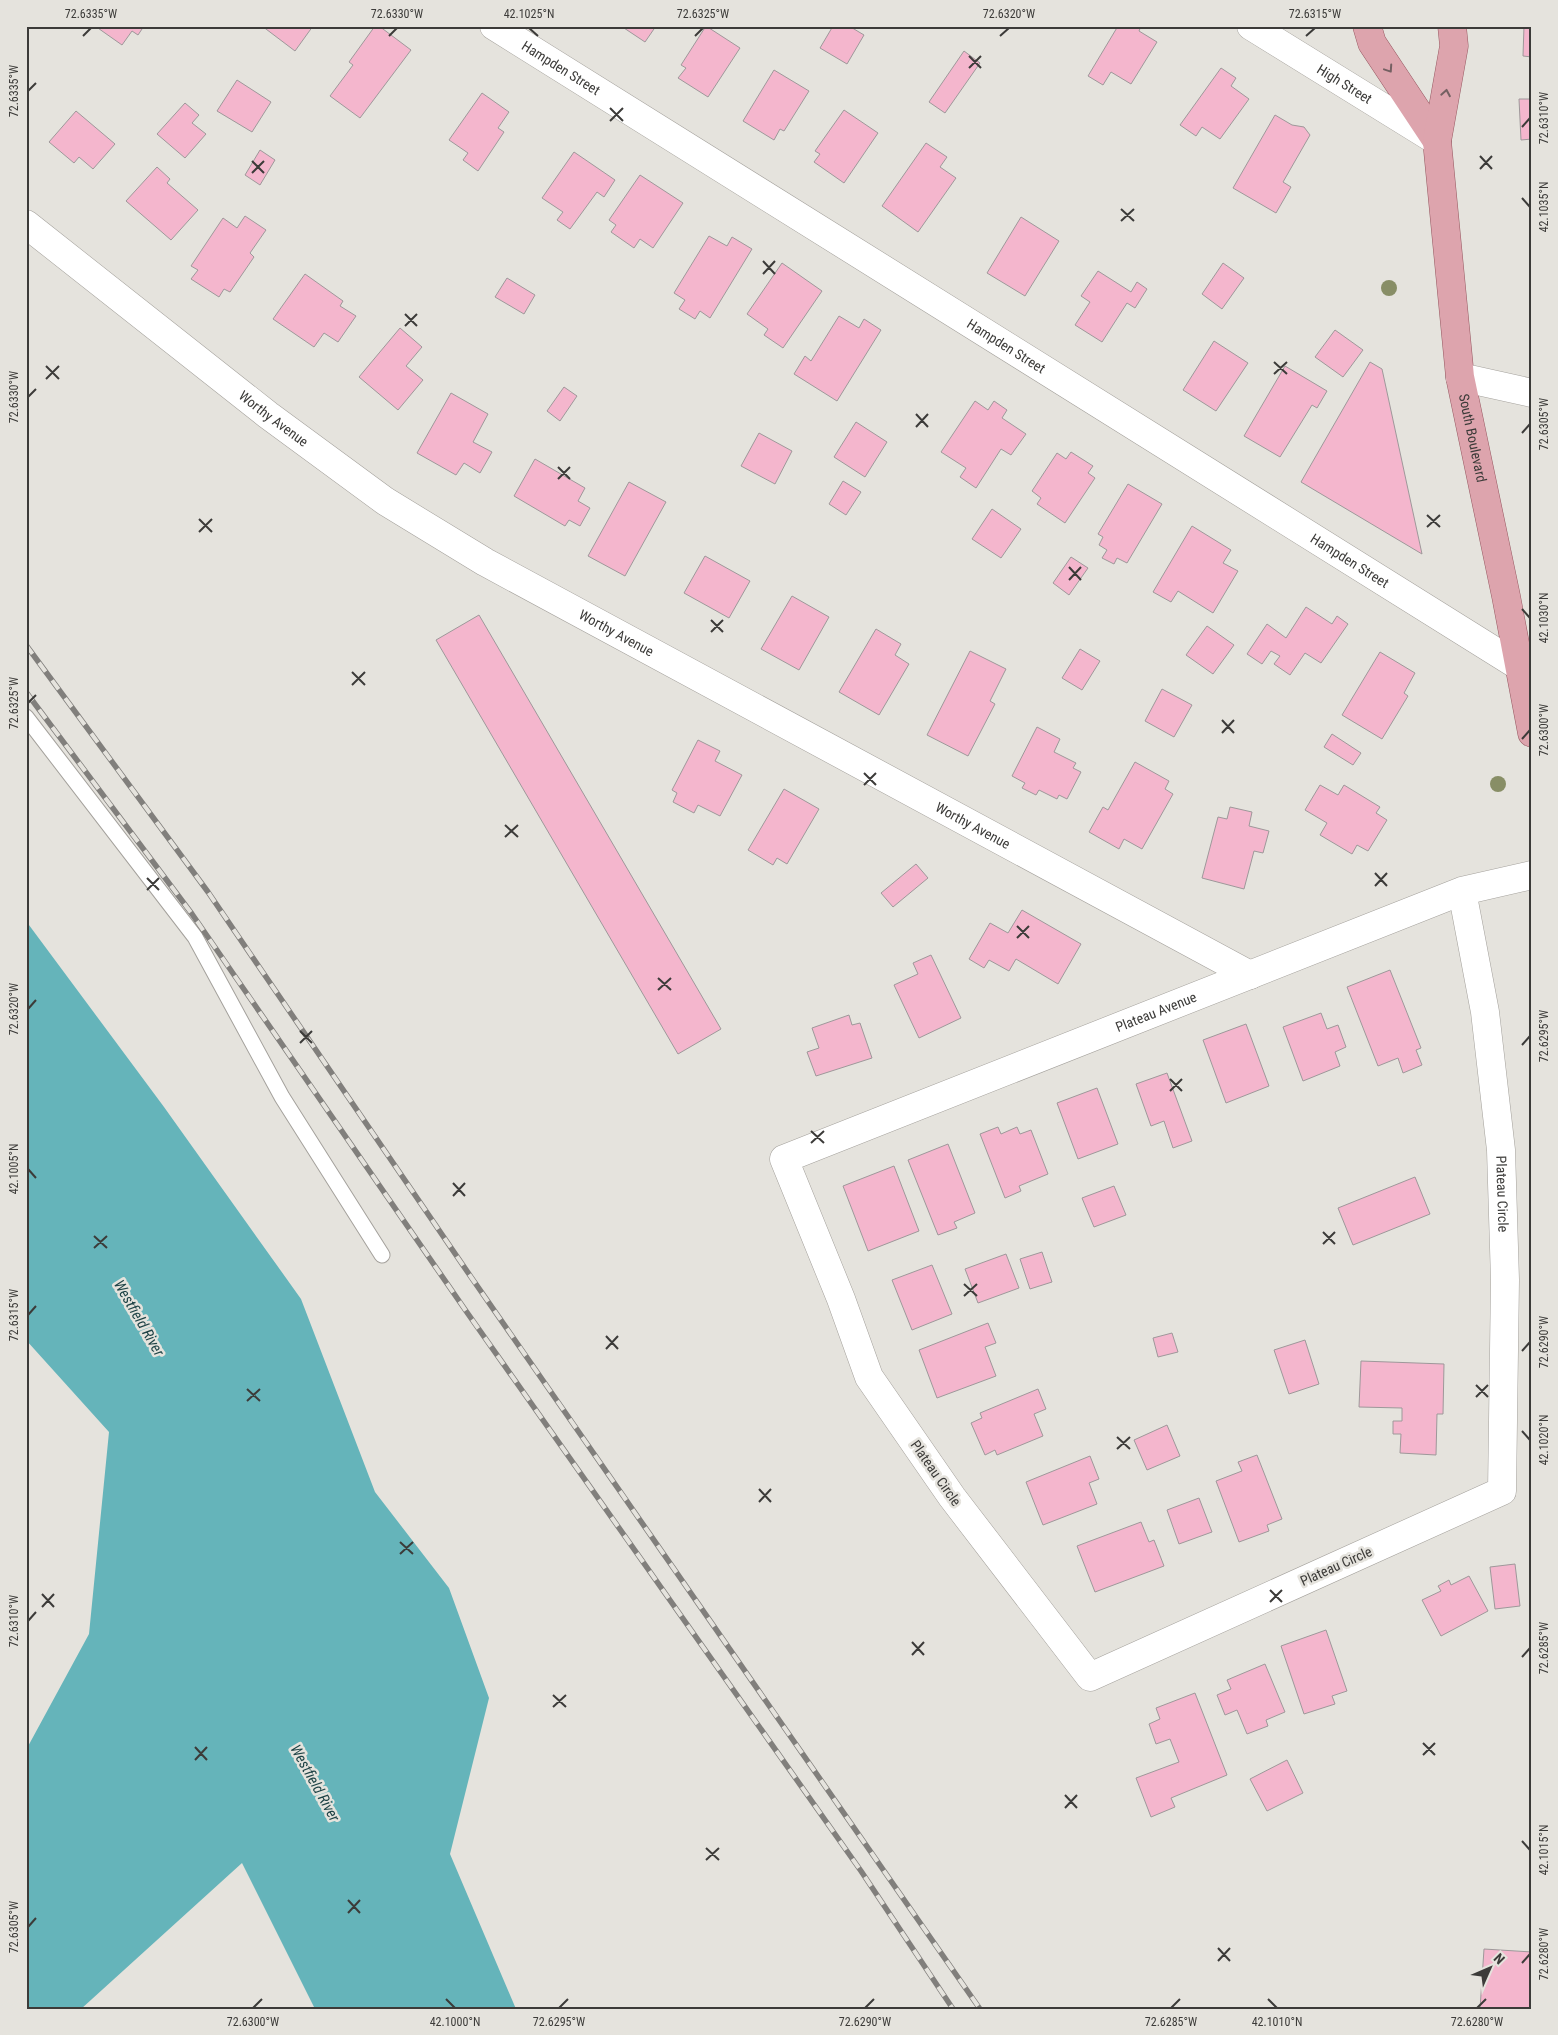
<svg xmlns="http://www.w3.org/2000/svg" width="1558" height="2035" viewBox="0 0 1558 2035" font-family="'Roboto Condensed',sans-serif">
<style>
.water{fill:#65b4ba}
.building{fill:#f4b6cd;stroke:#9e989a}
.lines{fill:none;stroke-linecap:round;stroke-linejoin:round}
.service-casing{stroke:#a4a19c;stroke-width:17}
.minor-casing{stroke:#a4a19c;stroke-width:29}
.primary-casing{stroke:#965861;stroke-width:29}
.service{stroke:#fff;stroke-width:15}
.minor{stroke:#fff;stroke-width:28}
.primary{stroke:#dda4ad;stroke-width:28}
.rail-casing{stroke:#817f7c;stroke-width:5.5}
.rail{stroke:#e5e3dd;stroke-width:4;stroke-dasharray:11;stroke-linecap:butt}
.tree{fill:#888e66}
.oneway{stroke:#746062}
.ticks{fill:none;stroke:#3c3b39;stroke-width:2}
.labels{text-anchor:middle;stroke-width:5;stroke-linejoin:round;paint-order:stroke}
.street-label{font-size:14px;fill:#3c3b39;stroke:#e5e3dd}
.water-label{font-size:15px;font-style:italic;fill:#1e4346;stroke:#e5e3dd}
.neatline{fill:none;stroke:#3c3b39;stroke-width:2}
.ticks-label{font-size:12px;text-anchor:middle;fill:#3c3b39}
</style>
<rect width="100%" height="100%" fill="#e5e3dd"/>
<path class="water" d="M26 921 164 1107 301 1299 375 1492 449 1588 489 1698 450 1854 516 2009H315L242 1863 81 2009H26V1750L89 1634 109 1432 26 1340Z"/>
<path class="building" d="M95 26H144L138 35 132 31 122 45Z
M262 26H313L295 51Z
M375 26H379L411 50 360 118 330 96 353 65 349 62Z
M621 26H656L645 42Z
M706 26 740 48 708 97 678 78 686 68 681 65Z
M833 26H849L864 35 847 64 820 48Z
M1118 26H1141L1139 31 1157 42 1131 84 1111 72 1103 85 1088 76Z
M1524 26H1532V57L1523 56Z
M964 51 980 63 945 113 929 102Z
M1221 68 1236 78 1231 86 1249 99 1220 139 1202 127 1196 136 1180 125Z
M774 70 809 91 784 131 780 129 774 140 743 121Z
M237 80 271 102 252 132 217 111Z
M482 93 509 112 498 128 504 132 478 171 463 160 468 153 449 140Z
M1519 99H1532V139L1521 140Z
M185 103 199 115 192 123 206 134 185 158 157 134Z
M844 110 878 133 844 183 814 162 820 154 815 151Z
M76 111 115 144 93 169 79 157 74 163 49 142Z
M1275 115 1292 125 1304 127 1310 135 1283 182 1291 187 1276 213 1233 188Z
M926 143 947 157 940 167 956 178 918 232 882 206Z
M260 150 275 160 260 185 245 175Z
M574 152 615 180 604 197 597 192 570 229 557 220 563 212 542 198Z
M157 167 170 179 167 183 198 210 171 240 126 201Z
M640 175 683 203 653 248 640 239 634 248 611 232 616 225 609 220Z
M245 216 266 230 250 253 254 257 230 292 224 289 219 297 191 279 198 270 191 266 223 218 237 228Z
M1021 217 1059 241 1025 296 987 273Z
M709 236 727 246 732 237 752 249 710 318 700 311 695 319 679 309 685 300 674 293Z
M782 263 822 291 783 348 764 335 768 329 747 314Z
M1223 263 1244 278 1222 309 1202 294Z
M1098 271 1131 292 1137 282 1147 289 1135 308 1127 303 1102 342 1075 325 1090 302 1081 296Z
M305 274 343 301 340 306 356 316 338 342 324 333 314 347 273 319Z
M507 278 535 295 524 314 495 297Z
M839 316 859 328 864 319 881 330 837 401 794 374 805 356 811 361Z
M400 328 422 347 406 366 423 380 398 410 359 377Z
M1335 330 1363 350 1343 377 1315 357Z
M1214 341 1248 363 1216 411 1183 390Z
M1370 362 1382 369 1422 554 1301 482Z
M1285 366 1327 391 1317 408 1312 405 1280 457 1244 436Z
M564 387 577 396 560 421 547 411Z
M451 393 488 414 473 442 492 452 480 473 464 463 456 475 417 453Z
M975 401 988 410 994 401 1007 410 1002 418 1026 434 1011 455 1001 449 976 488 960 477 966 468 941 452Z
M856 422 887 442 865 477 834 457Z
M759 433 792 451 775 484 741 466Z
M1071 452 1093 466 1088 473 1095 478 1065 523 1037 504 1041 498 1032 491 1057 453 1066 459Z
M535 459 585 488 578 501 590 508 580 526 569 520 565 526 514 496Z
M843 481 861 492 846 515 829 504Z
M629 482 666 502 625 576 588 556Z
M1128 484 1162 504 1127 563 1117 558 1114 564 1102 558 1107 550 1099 545 1103 537 1098 534Z
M992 509 1021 529 1001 558 972 539Z
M1192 526 1231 550 1223 563 1238 571 1213 613 1178 591 1171 602 1153 592Z
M705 556 750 581 729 618 684 593Z
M1071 557 1088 568 1069 595 1053 583Z
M792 596 829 617 799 670 761 649Z
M1306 607 1332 624 1337 616 1348 624 1321 663 1305 653 1290 675 1274 664 1280 656 1271 651 1262 664 1247 654 1267 624 1286 638Z
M479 615 721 1029 678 1054 436 640Z
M1207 626 1234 645 1213 674 1186 655Z
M876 629 901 644 895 655 909 664 879 715 839 692Z
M1080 649 1100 661 1082 690 1062 678Z
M970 651 1006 669 990 701 995 704 968 756 927 735Z
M1380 652 1415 673 1404 693 1408 696 1382 739 1342 715Z
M1162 689 1192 705 1174 737 1145 721Z
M1037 727 1060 739 1054 752 1076 763 1073 768 1081 772 1067 799 1059 795 1057 799 1039 790 1036 795 1022 788 1025 783 1012 776Z
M1332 734 1361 753 1353 765 1324 747Z
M698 740 720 751 715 761 742 775 720 816 698 805 694 813 673 802 677 793 672 790Z
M1135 762 1169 781 1165 789 1173 794 1142 849 1124 839 1119 849 1089 832 1103 807 1108 810Z
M1320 785 1338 795 1344 785 1380 807 1376 813 1387 820 1368 851 1357 845 1352 854 1320 835 1327 823 1305 810Z
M784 789 819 809 787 864 777 858 773 865 748 850Z
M1230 807 1252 812 1249 826 1269 831 1263 853 1254 851 1244 889 1202 878 1218 817 1227 819Z
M916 864 928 878 893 907 881 893Z
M1022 910 1081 944 1058 984 1016 959 1009 971 989 960 984 968 969 959 990 923 1008 933Z
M931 955 961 1018 919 1038 894 985 918 974 913 963Z
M1390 970 1421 1048 1416 1050 1422 1065 1403 1073 1398 1058 1378 1066 1347 987Z
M1321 1013 1327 1029 1338 1025 1346 1047 1335 1052 1340 1066 1303 1081 1283 1027Z
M849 1015 852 1025 860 1023 872 1058 816 1076 807 1052 819 1048 812 1028Z
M1246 1024 1269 1086 1226 1103 1203 1040Z
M1167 1073 1192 1141 1173 1148 1164 1121 1151 1126 1136 1084Z
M1097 1088 1118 1144 1078 1159 1057 1103Z
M998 1127 1001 1134 1017 1127 1020 1134 1031 1130 1048 1174 1019 1186 1021 1191 1005 1198 980 1134Z
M948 1144 975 1213 954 1222 957 1228 938 1235 908 1160Z
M894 1166 919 1231 868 1251 843 1186Z
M1415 1177 1430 1214 1353 1245 1338 1208Z
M1114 1186 1126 1215 1094 1227 1082 1198Z
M1042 1252 1052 1282 1030 1289 1020 1259Z
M1006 1254 1019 1288 978 1303 965 1269Z
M932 1265 952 1314 912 1330 892 1280Z
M988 1323 996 1343 985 1347 996 1376 937 1398 919 1350Z
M1172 1333 1178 1352 1158 1357 1153 1338Z
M1305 1340 1319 1384 1289 1394 1274 1350Z
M1361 1361 1444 1364 1443 1414H1437L1436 1455 1400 1453 1401 1434H1393V1421H1402V1408L1359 1407Z
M1038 1389 1046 1409 1034 1414 1043 1436 997 1455 995 1450 985 1455 971 1423 982 1418 980 1413Z
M1167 1425 1180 1456 1147 1470 1134 1440Z
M1257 1455 1282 1519 1267 1525 1269 1531 1239 1542 1216 1481 1242 1471 1238 1462Z
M1090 1456 1099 1479 1089 1483 1097 1504 1043 1525 1026 1482Z
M1199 1498 1212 1532 1179 1544 1167 1510Z
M1141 1522 1149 1542 1154 1540 1164 1566 1095 1592 1077 1546Z
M1515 1564 1520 1606 1495 1609 1490 1567Z
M1469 1576 1488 1611 1441 1636 1422 1600 1441 1591 1438 1586 1449 1580 1451 1585Z
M1326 1630 1347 1691 1332 1696 1335 1704 1304 1714 1281 1646Z
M1265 1664 1285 1712 1266 1720 1268 1726 1247 1734 1237 1710 1225 1715 1217 1695 1231 1689 1227 1680Z
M1195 1693 1227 1775 1171 1798 1175 1807 1151 1817 1136 1778 1179 1762 1170 1739 1156 1744 1149 1724 1160 1719 1156 1708Z
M1287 1760 1303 1793 1267 1811 1250 1779Z
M1484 1949 1532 1952V2009H1480Z"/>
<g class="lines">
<g class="service-casing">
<path id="service" d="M26 717 195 937 282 1097 382 1255"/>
</g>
<g class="minor-casing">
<g id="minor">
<path id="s1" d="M494 26 1517 665"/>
<path id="s2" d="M1251 26 1437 141"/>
<path id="s3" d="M26 224 268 415 385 501 485 562 1250 975"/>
<path d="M1460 377 1532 393"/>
<path id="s4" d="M1462 891 1485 1012 1501 1150 1505 1280 1502 1491 1090 1677 952 1497 869 1377 841 1299 784 1159 1462 891 1532 875"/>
</g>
</g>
<g class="primary-casing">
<g id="primary">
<path d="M1367 26 1372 43 1437 141"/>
<path id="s5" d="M1452 26 1454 46 1437 141 1460 377 1506 596 1532 733"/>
</g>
</g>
<use href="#service" class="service"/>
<use href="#minor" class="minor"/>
<use href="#primary" class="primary"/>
<g class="rail-casing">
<path id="rail" d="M26 645 208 892 471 1277 980 2009
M26 692 192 914 466 1311 861 1871 953 2009"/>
</g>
<use href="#rail" class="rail"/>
</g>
<g class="tree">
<circle cx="1389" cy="288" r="8"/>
<circle cx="1498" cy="784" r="8"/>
</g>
<defs><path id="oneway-chevron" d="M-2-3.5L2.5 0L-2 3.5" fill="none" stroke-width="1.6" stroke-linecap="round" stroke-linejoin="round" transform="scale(1.25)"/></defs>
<g class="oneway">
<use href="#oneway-chevron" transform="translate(1389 69) rotate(56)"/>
<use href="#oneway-chevron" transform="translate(1446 93) rotate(-80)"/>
</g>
<path class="ticks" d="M529 28 538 36M83 36 91 28M389 36 397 28M695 36 703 28M1000 36 1009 28M1306 36 1315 28M969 56 981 68M969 68 981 56M28 91 36 83M610 108 623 121M610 121 623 108M1522 127 1530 118M1480 156 1492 169M252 161 264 173M1480 169 1492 156M252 173 264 161M1522 198 1530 207M1121 209 1134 221M1121 221 1134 209M763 261 775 274M763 274 775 261M405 314 417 326M405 326 417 314M1274 362 1287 374M46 366 59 379M1274 374 1287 362M46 379 59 366M28 397 36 389M916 414 928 427M916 427 928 414M1522 433 1530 424M558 467 570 479M558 479 570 467M1427 515 1440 527M199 519 212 532M1427 527 1440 515M199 532 212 519M1069 567 1081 580M1069 580 1081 567M1522 609 1530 618M711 620 723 632M711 632 723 620M352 672 365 685M352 685 365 672M28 703 36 695M1222 720 1234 733M1222 733 1234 720M1522 739 1530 730M864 773 876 785M864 785 876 773M505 825 518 837M505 837 518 825M1375 873 1387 886M147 878 159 890M1375 886 1387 873M147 890 159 878M1017 926 1029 938M1017 938 1029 926M658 978 671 990M658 990 671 978M28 1009 36 1000M300 1031 312 1043M300 1043 312 1031M1522 1045 1530 1036M1170 1079 1182 1091M1170 1091 1182 1079M811 1131 824 1143M811 1143 824 1131M28 1169 36 1178M453 1183 465 1196M453 1196 465 1183M1323 1232 1335 1244M94 1236 107 1248M1323 1244 1335 1232M94 1248 107 1236M964 1284 977 1296M964 1296 977 1284M28 1315 36 1306M606 1336 618 1349M606 1349 618 1336M1522 1351 1530 1342M1476 1385 1488 1397M247 1389 260 1401M1476 1397 1488 1385M247 1401 260 1389M1522 1431 1530 1440M1117 1437 1130 1449M1117 1449 1130 1437M759 1489 771 1502M759 1502 771 1489M400 1542 413 1554M400 1554 413 1542M1270 1590 1282 1602M42 1594 54 1607M1270 1602 1282 1590M42 1607 54 1594M28 1621 36 1612M912 1642 924 1655M912 1655 924 1642M1522 1657 1530 1648M553 1695 566 1707M553 1707 566 1695M1423 1743 1435 1755M195 1747 207 1760M1423 1755 1435 1743M195 1760 207 1747M1065 1795 1077 1808M1065 1808 1077 1795M1522 1841 1530 1850M706 1848 719 1860M706 1860 719 1848M348 1900 360 1913M348 1913 360 1900M28 1927 36 1918M1218 1948 1230 1961M1218 1961 1230 1948M1522 1963 1530 1954M446 1999 455 2008M1268 1999 1277 2008M253 2008 262 1999M559 2008 568 1999M865 2008 874 1999M1171 2008 1180 1999M1477 2008 1486 1999"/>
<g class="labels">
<g class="street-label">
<text dy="5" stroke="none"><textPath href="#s1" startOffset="79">Hampden Street</textPath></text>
<text dy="5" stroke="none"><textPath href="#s2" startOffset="110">High Street</textPath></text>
<text dy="5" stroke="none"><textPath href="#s1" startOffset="604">Hampden Street</textPath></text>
<text dy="5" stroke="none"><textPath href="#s3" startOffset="315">Worthy Avenue</textPath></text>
<text dy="5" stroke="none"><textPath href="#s5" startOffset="416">South Boulevard</textPath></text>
<text dy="5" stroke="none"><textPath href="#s1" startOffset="1009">Hampden Street</textPath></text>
<text dy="5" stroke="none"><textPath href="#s3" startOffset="720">Worthy Avenue</textPath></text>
<text dy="5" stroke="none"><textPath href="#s3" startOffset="1125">Worthy Avenue</textPath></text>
<text dy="5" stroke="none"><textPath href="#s4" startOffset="2062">Plateau Avenue</textPath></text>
<text dy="5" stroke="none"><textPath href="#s4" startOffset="306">Plateau Circle</textPath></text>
<text transform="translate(936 1473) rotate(55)" y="5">Plateau Circle</text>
<text transform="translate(1336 1566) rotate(-24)" y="5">Plateau Circle</text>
</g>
<g class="water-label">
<text transform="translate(139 1318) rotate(60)" y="5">Westfield River</text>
<text transform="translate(315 1783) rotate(61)" y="5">Westfield River</text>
</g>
</g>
<rect width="1558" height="2035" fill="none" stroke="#e5e3dd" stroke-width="55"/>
<g transform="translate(1490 1968) rotate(45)" stroke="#e5e3dd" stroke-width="4" paint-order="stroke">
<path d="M0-4L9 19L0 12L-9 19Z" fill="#3c3b39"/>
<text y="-8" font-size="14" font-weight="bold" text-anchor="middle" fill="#3c3b39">N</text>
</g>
<rect x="28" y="28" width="1502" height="1980" class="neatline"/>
<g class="ticks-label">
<text x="91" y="18">72.6335°W</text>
<text x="397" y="18">72.6330°W</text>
<text x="529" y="18">42.1025°N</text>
<text x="703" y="18">72.6325°W</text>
<text x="1009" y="18">72.6320°W</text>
<text x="1315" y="18">72.6315°W</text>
<text transform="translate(14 91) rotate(-90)" y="4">72.6335°W</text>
<text transform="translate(1544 118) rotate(-90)" y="4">72.6310°W</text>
<text transform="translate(1544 207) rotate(-90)" y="4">42.1035°N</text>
<text transform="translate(14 397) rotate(-90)" y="4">72.6330°W</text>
<text transform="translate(1544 424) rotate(-90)" y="4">72.6305°W</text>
<text transform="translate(1544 618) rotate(-90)" y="4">42.1030°N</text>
<text transform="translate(14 703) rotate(-90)" y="4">72.6325°W</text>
<text transform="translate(1544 730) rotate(-90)" y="4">72.6300°W</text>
<text transform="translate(14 1009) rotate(-90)" y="4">72.6320°W</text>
<text transform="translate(1544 1036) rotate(-90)" y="4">72.6295°W</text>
<text transform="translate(14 1169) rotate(-90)" y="4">42.1005°N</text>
<text transform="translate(14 1315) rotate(-90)" y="4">72.6315°W</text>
<text transform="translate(1544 1342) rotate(-90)" y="4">72.6290°W</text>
<text transform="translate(1544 1440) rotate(-90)" y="4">42.1020°N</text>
<text transform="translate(14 1621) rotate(-90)" y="4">72.6310°W</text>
<text transform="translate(1544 1648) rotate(-90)" y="4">72.6285°W</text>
<text transform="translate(1544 1850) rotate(-90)" y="4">42.1015°N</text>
<text transform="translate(14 1927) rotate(-90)" y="4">72.6305°W</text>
<text transform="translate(1544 1954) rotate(-90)" y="4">72.6280°W</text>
<text x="253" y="2026">72.6300°W</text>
<text x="455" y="2026">42.1000°N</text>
<text x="559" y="2026">72.6295°W</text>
<text x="865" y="2026">72.6290°W</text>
<text x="1171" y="2026">72.6285°W</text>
<text x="1277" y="2026">42.1010°N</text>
<text x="1477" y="2026">72.6280°W</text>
</g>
</svg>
